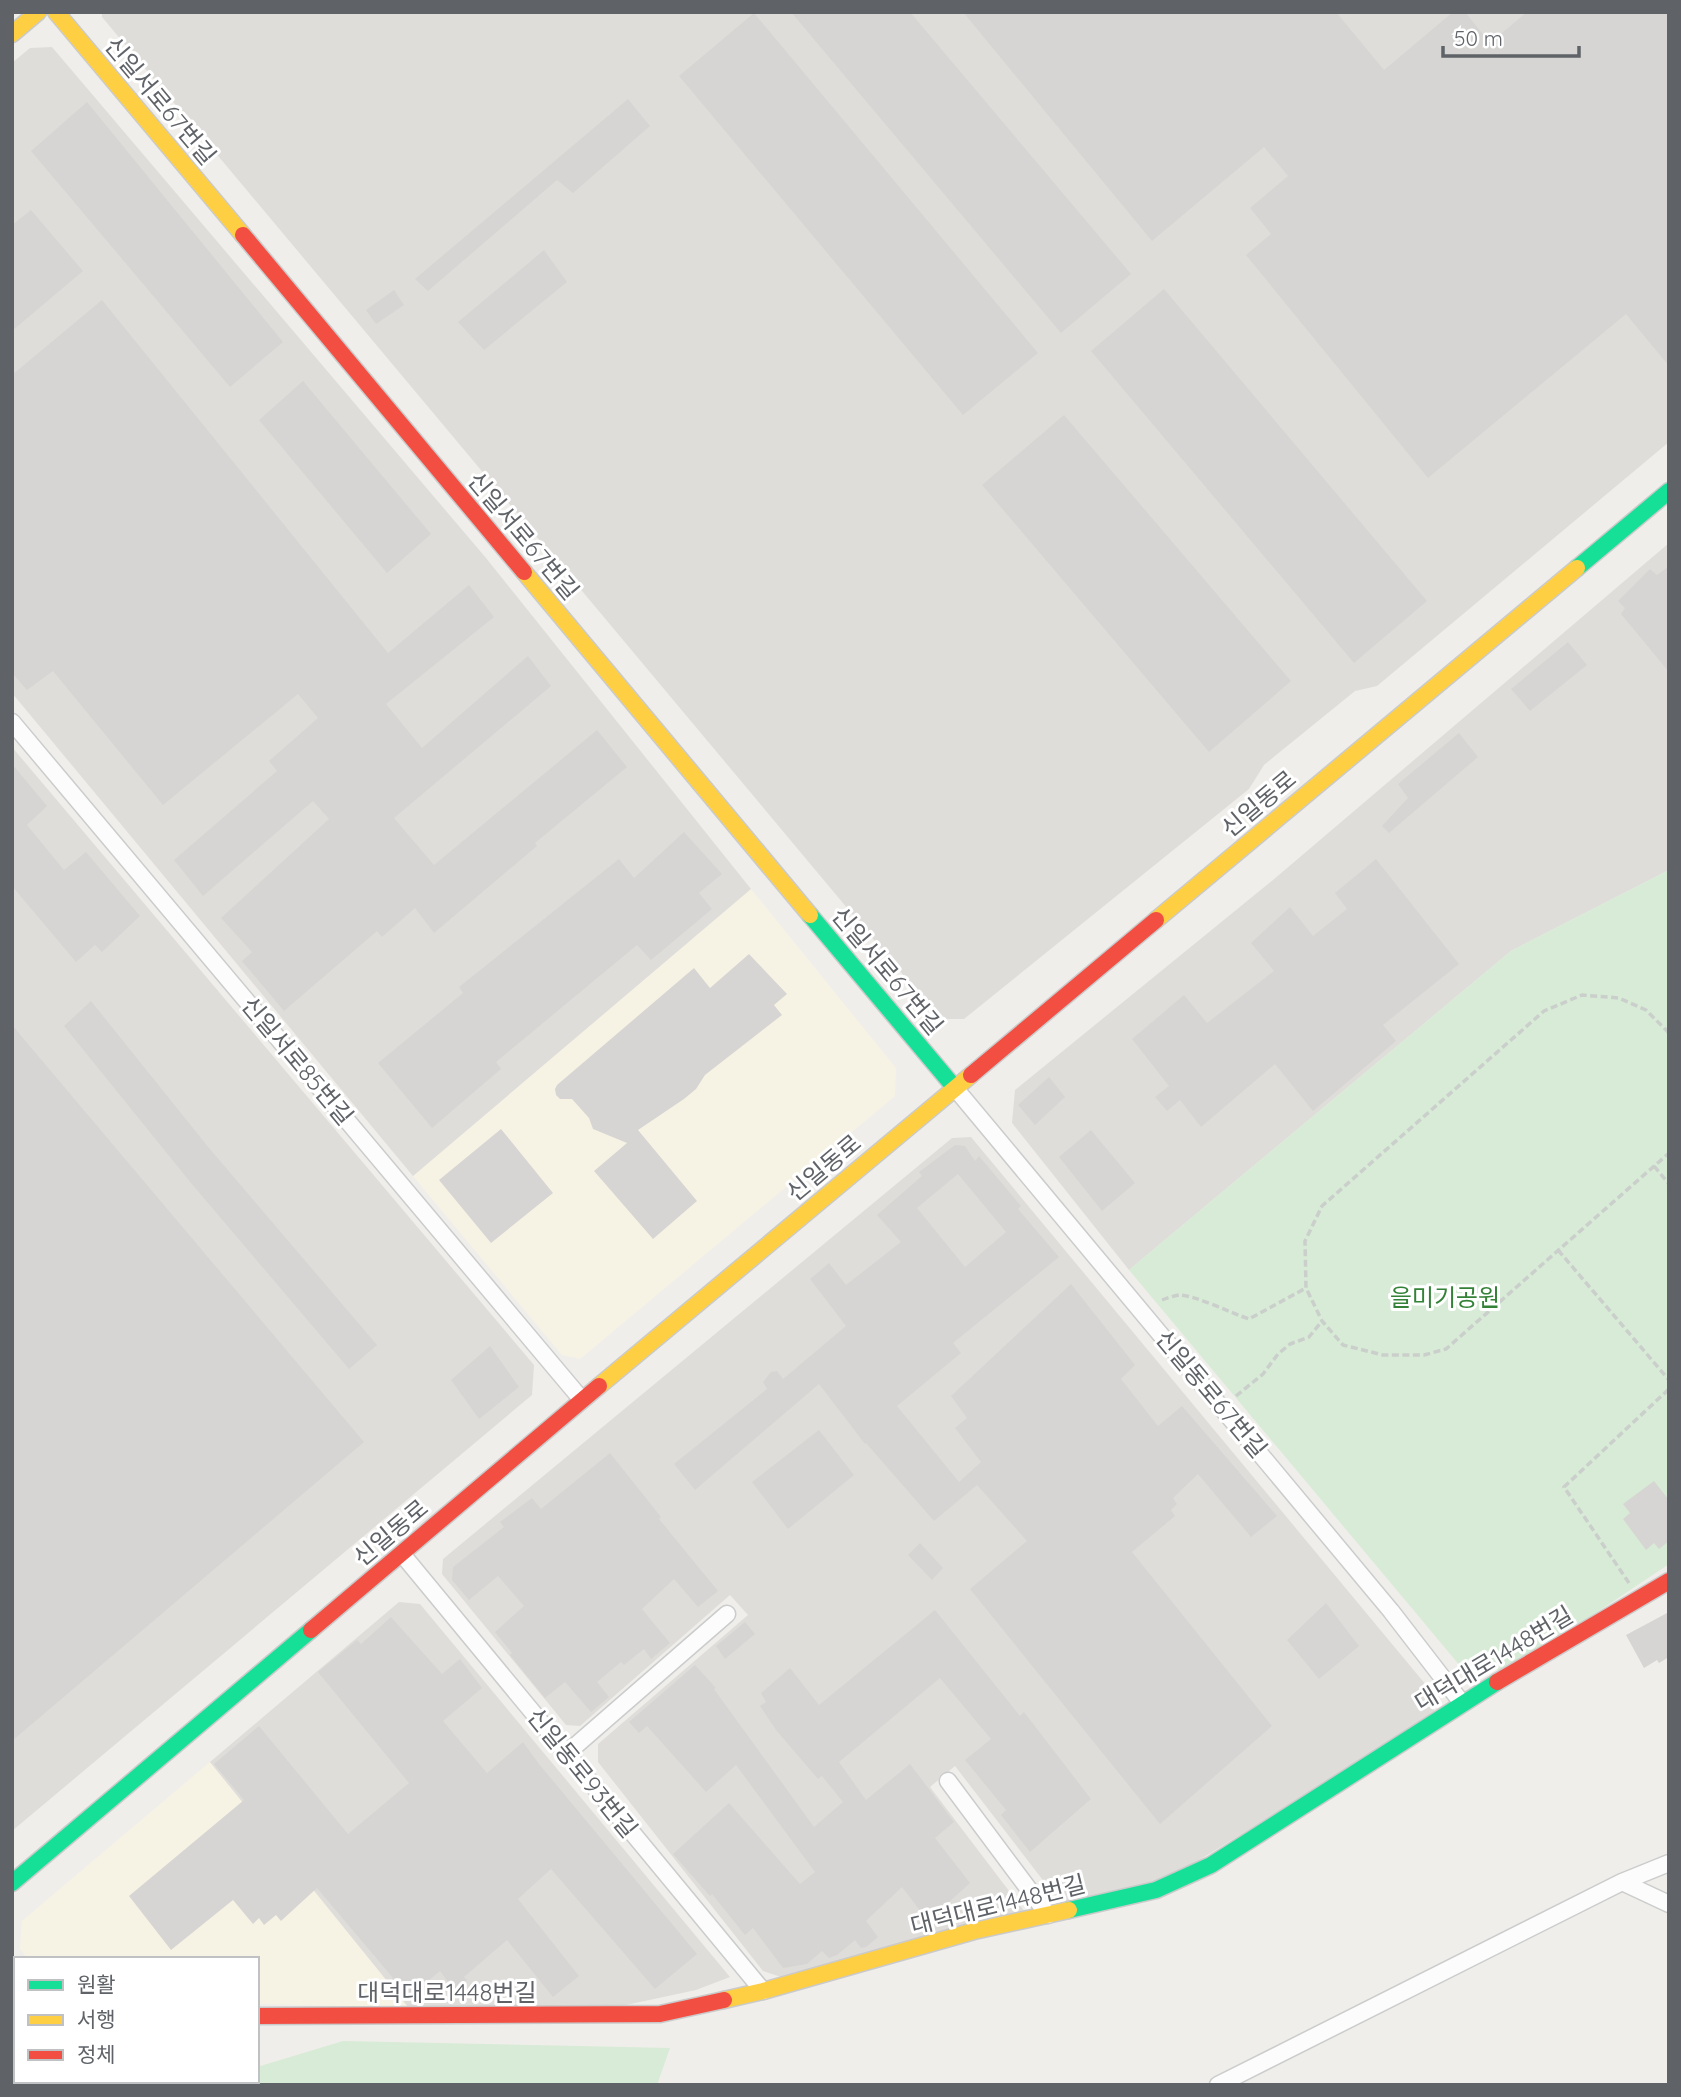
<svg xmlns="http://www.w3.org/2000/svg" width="1681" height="2097" viewBox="0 0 1681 2097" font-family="Quicksand,'Noto Sans KR',sans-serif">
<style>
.commercial{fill:#f7f3e4}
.industrial{fill:#dfddda}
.green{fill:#d8ebd6}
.building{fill:#d6d5d3;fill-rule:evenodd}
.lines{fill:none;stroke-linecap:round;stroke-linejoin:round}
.street-casing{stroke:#cbcccc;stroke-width:19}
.fast-casing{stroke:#cacacb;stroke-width:19}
.slow-casing{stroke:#cacacb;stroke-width:19}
.jam-casing{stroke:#cacacb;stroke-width:19}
.path{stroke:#cacfcc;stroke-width:3.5;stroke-dasharray:7 3.5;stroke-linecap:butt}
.street{stroke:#fdfcfc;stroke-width:16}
.fast{stroke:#16e098;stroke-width:16}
.slow{stroke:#ffcf43;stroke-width:16}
.jam{stroke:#f24e42;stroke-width:16}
.labels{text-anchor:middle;stroke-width:6;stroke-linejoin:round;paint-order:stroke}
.street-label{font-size:24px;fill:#5f6368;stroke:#fff}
.park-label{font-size:24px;fill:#348238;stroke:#fff}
</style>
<rect width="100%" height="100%" fill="#efeeea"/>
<path class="commercial" d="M751 889 896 1068 895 1096 580 1359 562 1355 413 1176Z
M210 1762 377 1968 408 2007 257 2004V1959H28L20 1949 22 1921Z"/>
<path class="industrial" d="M102 12H1669V442L1377 686 1355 691 1264 765 1249 789 964 1019H940L102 17Z
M52 47 486 558 751 889 413 1176 12 693V63L30 48Z
M1669 543V870L1511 951 1129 1270 1012 1123 1015 1090 1273 880Z
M12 747 534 1365 532 1395 12 1831Z
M971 1137 1436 1697 1433 1717 1173 1876 1062 1905 955 1766 930 1787 1025 1912 784 1978 763 1971 598 1762V1744L748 1615 730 1595 580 1726 566 1725 442 1574 443 1559 952 1138Z
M399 1602 420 1604 730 1977 696 1990 612 2008 408 2007 210 1762Z"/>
<path class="green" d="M1669 870V1564L1509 1671 1461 1667 1129 1270 1511 951Z
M12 1997 16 2000V2081H257V2067L343 2041 670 2048 657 2085H12Z"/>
<path class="building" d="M791 12H910L1131 274 1061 333Z
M963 12H1336L1384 70 1453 12H1465L1490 43 1527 12H1669V366L1626 314 1428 478 1246 255 1271 234 1250 208 1288 176 1264 147 1152 241Z
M754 13 1038 353 963 415 679 76Z
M628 99 650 126 573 193 557 180 428 291 415 279Z
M87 102 283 342 230 387 31 151Z
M31 210 83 271 12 331V225Z
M544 250 567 282 484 350 458 322Z
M1164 289 1427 601 1354 663 1091 351Z
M394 290 404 305 376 324 366 310Z
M102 300 388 653 469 585 494 617 386 704 422 748 528 656 551 686 394 818 434 865 597 730 627 767 535 843 537 846 434 933 415 908 382 937 377 931 284 1011 242 961 252 952 221 918 329 819 313 801 203 896 174 860 277 771 269 761 318 718 298 694 163 805 53 671 27 690 12 673V375Z
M303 381 431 534 387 573 259 420Z
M1064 415 1291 681 1209 752 982 485Z
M1669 566V672L1621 614 1625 608 1618 601 1650 569 1657 575Z
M1568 642 1587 665 1530 711 1511 689Z
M1459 733 1478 757 1389 833 1382 826 1408 798 1398 784Z
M12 764 47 806 27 825 64 870 86 852 140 916 102 952 95 945 76 962 12 886Z
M684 832 722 874 699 893 712 909 651 960 637 945 496 1062 501 1069 432 1128 378 1063 463 993 459 987 619 859 634 878Z
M1376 859 1459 964 1383 1025 1396 1041 1313 1111 1275 1064 1201 1127 1180 1100 1167 1111 1155 1097 1169 1086 1132 1039 1184 995 1207 1023 1274 971 1251 943 1290 907 1313 936 1347 909 1335 893Z
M749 954 787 994 774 1005 782 1015 705 1075 696 1089 684 1099 638 1130 697 1201 653 1239 594 1171 627 1143 593 1129 589 1118 572 1099H560L556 1095 555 1089 557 1085 694 968 710 988Z
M91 1001 209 1148 377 1345 349 1369 191 1183 64 1026Z
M12 1025 364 1442 12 1741Z
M1049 1077 1065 1097 1035 1125 1018 1105Z
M501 1129 553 1193 491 1243 439 1180Z
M1091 1130 1135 1183 1102 1211 1059 1157Z
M955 1145 965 1146 975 1161 979 1156 1021 1206 1018 1209 1059 1257 953 1343 961 1353 897 1406 959 1482 981 1462 955 1428 967 1418 951 1396 1071 1284 1135 1365 1121 1379 1158 1426 1182 1406 1277 1516 1251 1537 1198 1474 1173 1498 1177 1504 1171 1510 1175 1516 1132 1552 1272 1726 1160 1824 970 1589 1027 1541 977 1485 934 1521 866 1443 865 1444 819 1384 695 1490 674 1464 767 1389 763 1382 771 1372 777 1371 783 1379 846 1326 810 1279 829 1263 846 1285 901 1242 877 1215 922 1176 919 1172ZM958 1174 1006 1232 965 1267 917 1208Z
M490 1346 519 1387 479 1419 451 1380Z
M819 1430 854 1475 788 1529 752 1482Z
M610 1453 661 1517 659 1519 718 1591 698 1607 674 1579 642 1609 670 1643 651 1659 644 1649 624 1665 621 1662 597 1682 609 1697 591 1712 565 1682 545 1698 510 1655 512 1653 495 1632 524 1606 498 1576 469 1600 452 1580 453 1567 504 1527 500 1522 532 1498 541 1509Z
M1654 1481 1669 1500V1541L1659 1549 1654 1543 1646 1550 1623 1519 1630 1513 1623 1504Z
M920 1543 943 1568 932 1580 908 1555Z
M1326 1603 1359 1646 1319 1679 1287 1640Z
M935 1610 1020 1716 1024 1712 1091 1799 1030 1852 1001 1815 1006 1810 965 1760 991 1739 940 1678 839 1762 866 1800 910 1764 954 1822 935 1838 970 1883 928 1921 902 1887 866 1921 878 1937 866 1947 861 1948 855 1940 837 1955 829 1958 822 1951 807 1964 783 1968 753 1928 745 1935 712 1894 710 1896 673 1854 729 1803 800 1884 815 1872 736 1765 706 1792 647 1726 639 1733 629 1722 695 1665 716 1688 714 1689 814 1827 843 1802 822 1776 818 1779 776 1730 760 1706 766 1702 761 1693 790 1668 819 1705Z
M1669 1612V1657L1659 1663 1657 1660 1644 1668 1626 1635Z
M391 1617 442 1674 460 1659 482 1688 443 1721 487 1773 523 1742 539 1764 697 1954 655 1989 551 1869 518 1899 579 1976 553 1997 507 1940 464 1977 467 1980 455 1991 440 1971 406 1999 391 1980 393 1978 317 1888 281 1921 276 1915 264 1925 259 1918 253 1924 233 1900 171 1950 129 1896 244 1800 214 1764 259 1726 348 1834 409 1783 318 1672 357 1640 361 1644Z
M745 1622 755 1634 725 1659 716 1646Z"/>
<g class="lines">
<g class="street-casing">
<path id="street" d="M12 722 582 1400
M955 1088 1391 1611 1462 1703
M402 1554 763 1991
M566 1754 727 1614
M948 1781 1048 1915
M1622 1882 1669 1904
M12 1967 16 1972
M1218 2085 1622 1882 1669 1863"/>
</g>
<g class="fast-casing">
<path id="fast" d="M1577 568 1669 491
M810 915 955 1088
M12 1883 311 1630
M1069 1910 1156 1890 1211 1865 1497 1682"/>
</g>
<g class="slow-casing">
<path id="slow" d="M56 12 243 235
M12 34 38 12
M524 572 810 915
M1156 920 1577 568
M599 1386 971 1075
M724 2000 763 1991 974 1931 1069 1910"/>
</g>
<g class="jam-casing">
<path id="jam" d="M243 235 524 572
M971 1075 1156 920
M311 1630 599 1386
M1497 1682 1669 1581
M257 2016 660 2014 724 2000"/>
</g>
<path class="path" d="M1669 1033 1646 1010 1619 998 1582 995 1544 1011 1322 1206 1305 1241 1306 1288 1322 1321 1343 1345 1383 1355H1424L1446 1349 1669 1153
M1654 1166 1669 1184
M1558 1250 1669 1380
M1162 1300C1167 1298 1173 1296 1179 1295 1195 1295 1231 1313 1249 1319L1306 1288
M1236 1396 1263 1374 1278 1354 1290 1344 1309 1337 1322 1321
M1629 1583 1564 1487 1669 1389"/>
<use href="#street" class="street"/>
<use href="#fast" class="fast"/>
<use href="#slow" class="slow"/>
<use href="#jam" class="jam"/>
</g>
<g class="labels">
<g class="street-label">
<text transform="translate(160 101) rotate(50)" y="8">신일서로67번길</text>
<text transform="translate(523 536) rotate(50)" y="8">신일서로67번길</text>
<text transform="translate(1259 804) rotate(-40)" y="8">신일동로</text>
<text transform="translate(887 971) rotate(50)" y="8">신일서로67번길</text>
<text transform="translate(297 1061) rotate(50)" y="8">신일서로85번길</text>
<text transform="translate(824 1168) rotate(-40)" y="8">신일동로</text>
<text transform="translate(1211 1394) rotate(50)" y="8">신일동로67번길</text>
<text transform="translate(391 1533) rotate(-40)" y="8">신일동로</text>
<text transform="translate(1494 1659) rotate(-31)" y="8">대덕대로1448번길</text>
<text transform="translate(582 1773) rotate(51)" y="8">신일동로93번길</text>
<text transform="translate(998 1905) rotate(-14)" y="8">대덕대로1448번길</text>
<text x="447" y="2001">대덕대로1448번길</text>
</g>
<g class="park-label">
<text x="1445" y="1306">을미기공원</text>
</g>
</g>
<rect width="1681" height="2097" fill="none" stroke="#5f6368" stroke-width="28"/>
<rect x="14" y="1957" width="245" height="126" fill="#ffffff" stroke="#bfc1c3" stroke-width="2"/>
<rect x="28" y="1980" width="35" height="10" fill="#16e098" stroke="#bfc1c3" stroke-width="2"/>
<text x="77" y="1992" font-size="21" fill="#5f6368">원활</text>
<rect x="28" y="2015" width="35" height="10" fill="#ffcf43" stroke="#bfc1c3" stroke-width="2"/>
<text x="77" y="2027" font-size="21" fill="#5f6368">서행</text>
<rect x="28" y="2050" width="35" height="10" fill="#f24e42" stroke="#bfc1c3" stroke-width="2"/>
<text x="77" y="2062" font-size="21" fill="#5f6368">정체</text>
<path d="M1443 46v10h136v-10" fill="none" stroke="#5f6368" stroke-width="3.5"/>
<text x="1454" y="46" font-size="21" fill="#5f6368" stroke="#ffffff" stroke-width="5" paint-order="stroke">50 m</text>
</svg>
